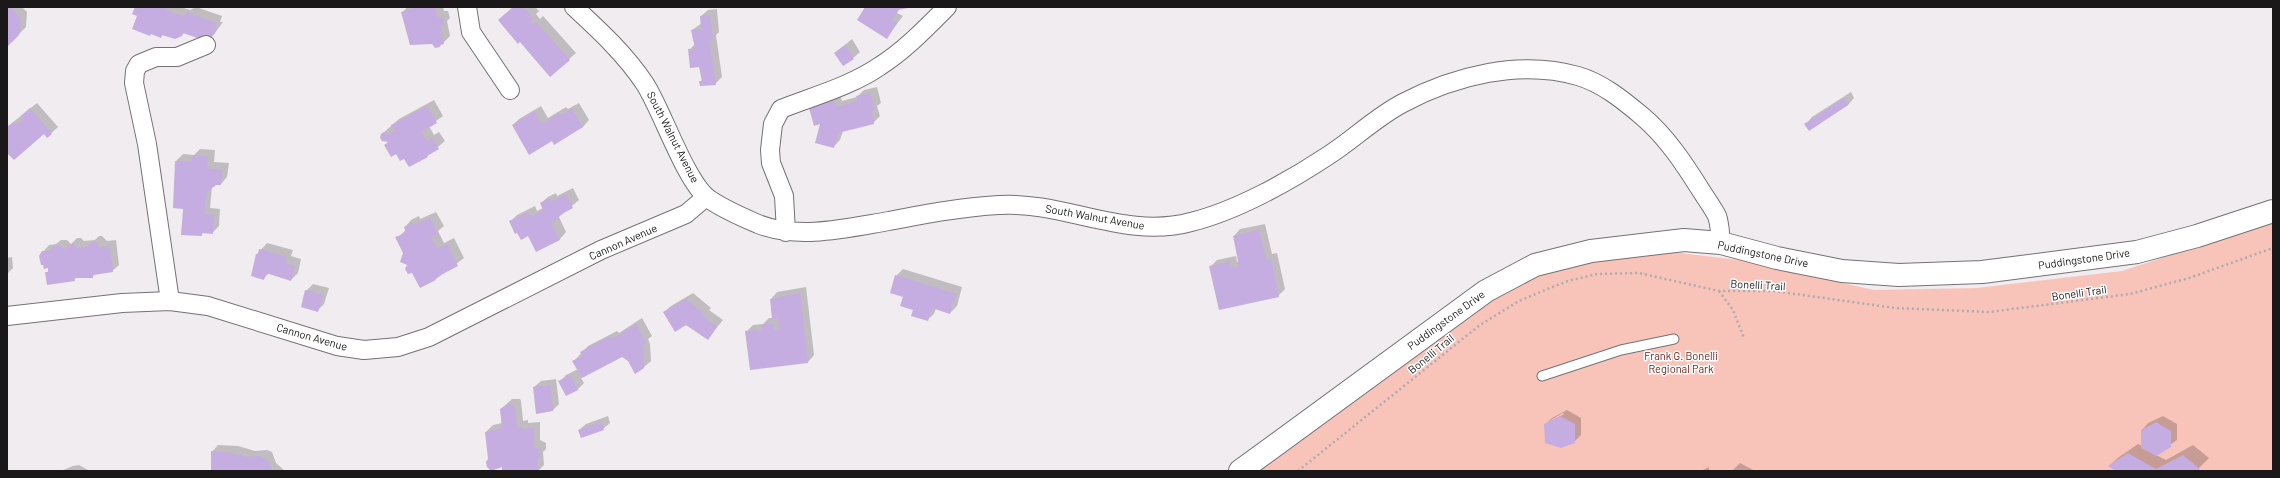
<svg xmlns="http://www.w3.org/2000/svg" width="2280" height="478" viewBox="0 0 2280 478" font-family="Barlow,sans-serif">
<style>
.green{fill:#f8c4ba}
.shadow{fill:#0003;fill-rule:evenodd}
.building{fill:#c5ace1}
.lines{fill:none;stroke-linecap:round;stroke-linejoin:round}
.service-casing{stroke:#757174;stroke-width:11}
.minor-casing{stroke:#757174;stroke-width:20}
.tertiary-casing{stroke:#757174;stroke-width:24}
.path{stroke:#aeabad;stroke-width:2.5;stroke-dasharray:2 3;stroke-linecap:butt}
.service{stroke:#fff;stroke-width:9}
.minor{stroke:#fff;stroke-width:18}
.tertiary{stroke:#fff;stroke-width:22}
.labels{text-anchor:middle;stroke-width:3;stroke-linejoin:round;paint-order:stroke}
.street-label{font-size:11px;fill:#1a1819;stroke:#fff}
.park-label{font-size:11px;fill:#671d14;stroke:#fff}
</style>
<rect width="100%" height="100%" fill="#f0ecef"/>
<path class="green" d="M2273 222V471H1254L1489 301 1522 282 1549 272 1582 263 1653 253H1680L1739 260 1874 290 1977 288 2122 271Z"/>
<path class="shadow" d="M7 7H22L27 12 26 27 7 46Z
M136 7H181L190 10 196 7 222 16 220 22H223L209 41 185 32 182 35 163 34 161 37 138 16Z
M407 7H443L444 11H448L450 18 447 21 450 36 440 46 403 12Z
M514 7H535L539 11 536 14 540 19 543 16 576 53 550 76Z
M866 7H906L900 8 897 13 903 16 886 38Z
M717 9 719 32 716 35 722 77 715 84 701 81 703 79 700 66 689 50 695 44 692 30 702 23 701 16 708 10Z
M852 39 860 52 853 58 835 53Z
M877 87 881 103 877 106 880 116 873 123 843 131 840 140 833 147 822 122 810 108 817 101 840 95 842 101 857 97 864 90Z
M1851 92 1854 98 1848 105 1809 130 1806 124 1812 117Z
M434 100 443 116 429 126 434 135 439 132 445 141 427 156 409 165 404 158 385 145 389 141 382 134 399 119Z
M37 103 58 127 47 137 44 132 7 151V127Z
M579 103 589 120 583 127 553 140 513 125 519 119 541 106 548 118 566 107 568 109Z
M200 149 215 150 214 162 229 163 227 177 221 184H215L212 186 210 208 220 209 219 226 212 233 204 232 201 235 185 208 174 207 176 161 183 154 194 155Z
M573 188 579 200 559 217 566 232 560 239 536 250 528 235 510 222 517 215 535 206 537 211 543 208 541 203 548 197 556 193 557 196Z
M436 212 444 226 438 231 444 243 454 238 464 258 436 279 408 264 397 238 406 230 405 227 411 220 419 216 420 219Z
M1265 224 1272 254 1277 253 1285 289 1278 296 1210 267 1217 260 1236 256 1237 262 1239 261 1234 236 1240 229Z
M99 236H102L107 241 116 240 119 265 112 271 96 273 92 277H77L74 280 47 273 49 270 43 252 49 245 56 244 61 240H67L71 244 77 238H81L84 241 95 240Z
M267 243 293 250 291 256 301 259 298 273 291 280 269 273 263 279 256 255Z
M12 257 13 268 7 274V258Z
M903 269 962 287 957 306 950 313 936 308 934 314 927 320 904 296 896 276Z
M313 284 329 288 324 304 318 310 306 291Z
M806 287 814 355 808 362 746 332 753 325 763 324 769 318H773L771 299 777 292Z
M693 293 711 308 709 310 723 320 708 338 664 312 671 306Z
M642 318 652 336 648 339 650 344 651 361 644 367 622 356 581 378 584 383 577 390 560 382 566 375 578 369 573 362 588 346 617 331 619 333Z
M556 379 559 404 553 410 534 387 541 381Z
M512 399H520L521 401 523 421 528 420V423L540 422V440L546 443V449L543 452 544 465 538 471H503V466L490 459 486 432 493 425 502 423 501 409Z
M1567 410 1581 418V435L1574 442 1545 425 1552 418ZM1563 413 1564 414 1551 422V420Z
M608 416 610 423 603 429 579 430 586 424Z
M2163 416 2177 424V440L2156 455 2166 460 2193 445 2209 458 2199 468 2193 471H2118L2109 466 2119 457 2138 444 2142 446V430L2148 423Z
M218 445 238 446 255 451 267 450 272 452 276 463 285 471H212V452Z
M1740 463 1755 471H1732Z
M79 465 90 471H61L73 466Z
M1709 467V471H1701Z"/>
<path class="building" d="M10 7 21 19 19 35 7 47V8Z
M135 7H167L166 10 185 17 186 12 216 23 214 28 217 29 214 35 212 34 209 42 183 33 182 36 175 39 162 35 161 38 151 34 150 36 132 29 137 16 132 14Z
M417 7H435L437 18 442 17 444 26H440L444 44 440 45V47L435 48 432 44 410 45 401 12Z
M513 7H523L533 19 530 21 533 25 536 22 570 60 550 77 520 42 518 44 498 20Z
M865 7H908V8L898 10 892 20 897 23 887 39 857 20Z
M710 15 713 40H709L716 85 700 86 699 81H702L699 67 690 68 688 49H695L691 30 701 29 700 16Z
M845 45 854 59 843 66 834 53Z
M870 93 875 110 871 111 874 124 838 133 834 148 815 143 820 124 814 126 809 108 834 101 836 107 858 101 856 96Z
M1844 98 1848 105 1809 131 1804 124Z
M427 106 437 123 421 132 427 141 432 138 439 149 427 156 428 157 409 167 404 159 400 161 396 154 391 157 384 145 389 142 382 141 380 138 381 134 384 132 389 134 395 131 391 125Z
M30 108 52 134 47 138 44 134 14 160 7 153V127L14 122 16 125 24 119 21 116Z
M572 109 583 127 554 145 552 141 529 155 512 125 534 111 541 124 559 113 561 115Z
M193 155 208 156 207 168 222 170 221 185H216L206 193 204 214 214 215 213 234 202 233V236L181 235 183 209 173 208 175 161 192 162Z
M566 194 573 208 558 216 559 218 551 222 560 240 536 252 528 236 521 240 517 233 515 234 509 221 528 212 530 217 543 210 540 203 549 198 551 202Z
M430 218 438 234 431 237 437 249 447 244 458 266 435 278 436 280 420 288 412 273 408 274 405 269 407 265 400 262 403 253 395 237 406 233 404 227 412 222 414 225Z
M1259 230 1266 260 1271 259 1279 297 1219 310 1209 266 1229 262 1231 268 1239 266 1233 236Z
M91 242H96L100 248 109 246 113 272 93 275V278H74L75 281 47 285 45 272H48V268L44 269 43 265H41L39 256 42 251H50L53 246H60L65 250 69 245 74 244 77 248 89 246Z
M259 249 287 257 285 263 295 266 291 281 266 273 264 280 251 276 256 254 258 255Z
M895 275 956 294 950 314 932 308 928 321 911 316 913 310 900 306 903 297 890 293Z
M305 290 323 295 318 312 301 307Z
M800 293 808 363 750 370 745 331 757 330 758 332 762 331 761 325 773 323 774 330 779 329 778 318 772 319 770 299Z
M686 299 705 315 703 317 717 327 708 340 686 325 675 332 663 312Z
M636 324 646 343 641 345 644 351V368L635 374 628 361 622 357 582 378 572 361 582 356 580 352 610 336 612 339Z
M570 375 578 390 566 396 558 381Z
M550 385 553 411 536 414 533 387Z
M508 404 513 405 515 408 517 427H522V429L534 428V447L540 450V457L537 460 538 471H502V467L491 471 487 467 486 462 488 459 485 432 502 428 500 409Z
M1560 416 1575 424V443L1561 448 1545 443 1544 424Z
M601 422 604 430 581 438 578 430Z
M2156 422 2171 431V447L2156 456 2141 448V430Z
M211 451 231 453 247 457 260 456 268 461 272 471H211Z
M2128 453 2156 469 2183 455 2200 469 2195 471H2116L2108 466Z"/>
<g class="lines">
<g class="service-casing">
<path id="service" d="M1542 376 1621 350 1674 339"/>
</g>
<g class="minor-casing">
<path id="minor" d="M467 7 471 32 510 90
M574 7C599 30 626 55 645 84 662 110 686 183 709 199 723 209 742 217 758 224 799 240 847 228 889 221 925 214 962 207 999 205 1064 201 1126 240 1191 222 1236 211 1290 181 1329 155 1354 139 1376 117 1403 103 1454 76 1520 59 1578 76 1602 83 1623 100 1642 116 1667 137 1685 165 1702 192 1707 200 1713 208 1717 216 1720 224 1720 235 1721 243
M786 232 784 196 771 163 770 150 773 124 781 109C814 96 851 86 880 66 905 50 926 28 947 7
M170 301 147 144 134 83 135 71 139 64 156 57H177L206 45
M7 316 122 303 170 301 208 306 337 346 364 350 398 347 429 337 601 250 686 214 706 197"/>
</g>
<g class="tertiary-casing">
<path id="tertiary" d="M1240 471 1486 291 1535 265 1591 251 1684 240 1721 243 1777 258 1842 271 1899 275 1982 272 2137 252 2197 236 2273 211"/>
</g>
<path class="path" d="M1719 291 1733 310 1744 338
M1298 471 1480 325 1519 301 1545 290 1568 281 1597 274 1639 273 1719 291H1774L1895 308 1989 312 2130 294 2189 278 2273 248"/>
<use href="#service" class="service"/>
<use href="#minor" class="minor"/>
<use href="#tertiary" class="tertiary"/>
</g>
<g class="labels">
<g class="street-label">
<text transform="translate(673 137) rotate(63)" y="4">South Walnut Avenue</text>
<text transform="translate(1095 217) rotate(10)" y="4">South Walnut Avenue</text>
<text transform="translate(623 242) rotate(-24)" y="4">Cannon Avenue</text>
<text transform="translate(1763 254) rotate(12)" y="4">Puddingstone Drive</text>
<text transform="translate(2084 259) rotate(-8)" y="4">Puddingstone Drive</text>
<text transform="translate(1758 285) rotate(3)" y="4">Bonelli Trail</text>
<text transform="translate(2079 293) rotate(-8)" y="4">Bonelli Trail</text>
<text transform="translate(1446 320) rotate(-36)" y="4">Puddingstone Drive</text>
<text transform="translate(312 337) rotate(16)" y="4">Cannon Avenue</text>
<text transform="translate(1431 354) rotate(-39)" y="4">Bonelli Trail</text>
</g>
<g class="park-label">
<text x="1681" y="360">Frank G. Bonelli<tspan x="1681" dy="13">Regional Park</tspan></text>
</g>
</g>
<rect width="2280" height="478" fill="none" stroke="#1a1819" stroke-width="16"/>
</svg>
